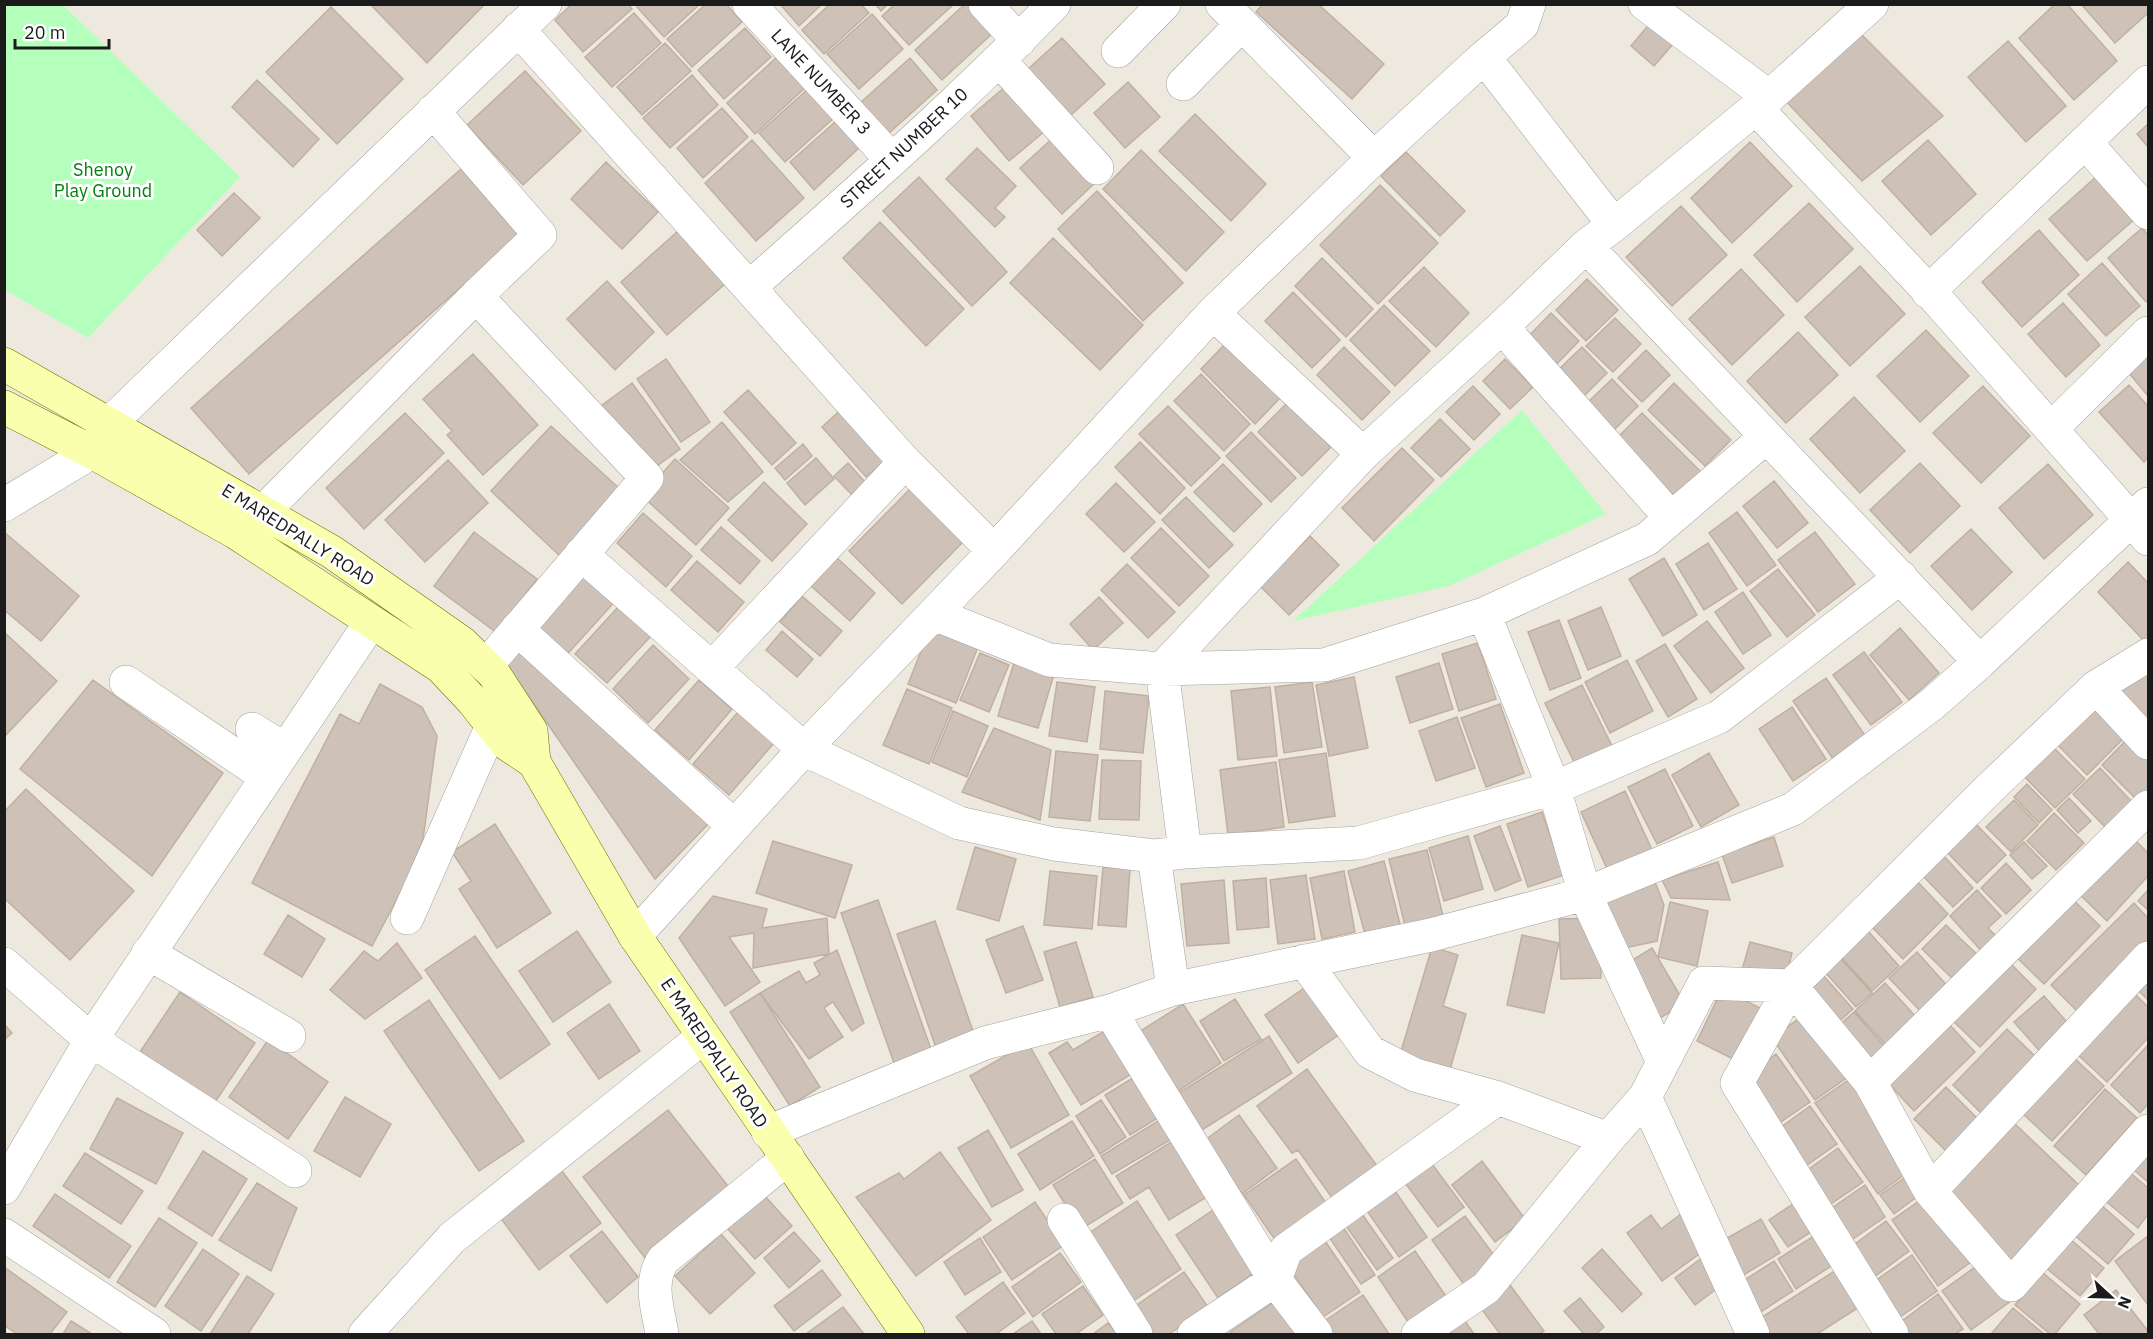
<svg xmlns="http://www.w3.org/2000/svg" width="2153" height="1339" viewBox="0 0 2153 1339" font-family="'IBM Plex Sans',sans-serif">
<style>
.park{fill:#b5ffbc}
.building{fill:#cec2b8;stroke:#c1afa0;stroke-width:1.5}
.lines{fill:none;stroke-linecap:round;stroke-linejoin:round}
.minor-casing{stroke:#a2a2a2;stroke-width:34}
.tertiary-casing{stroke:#a2a2a2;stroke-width:34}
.secondary-casing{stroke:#657400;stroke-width:34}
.minor{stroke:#fff;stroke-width:33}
.tertiary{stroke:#fff;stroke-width:33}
.secondary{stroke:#f9ffac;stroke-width:33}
.labels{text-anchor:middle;stroke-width:6;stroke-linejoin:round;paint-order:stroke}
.street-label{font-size:18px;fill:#1b1b1b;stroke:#fff}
.park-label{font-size:18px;fill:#00810d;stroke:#fff}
</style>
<rect width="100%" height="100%" fill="#eee9df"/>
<path class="park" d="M5 4 63 5 240 177 88 338 5 290Z
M1522 410 1606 514 1449 586 1293 621Z"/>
<path class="building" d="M370 4H485L427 63Z
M572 4H628L632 9 583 52 555 20Z
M640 4H700L664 37 637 7Z
M706 4H726L742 22 692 67 667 39Z
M780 4H822L799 26Z
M830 4H861L869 13 824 54 802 30Z
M875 4H888L881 11Z
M895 4H954L909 45 882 16Z
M965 4H970L994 32 942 80 915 50Z
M1263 4H1318L1384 64 1352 99 1256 12Z
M2055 4H2067L2117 61 2074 100 2019 38Z
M2081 4H2148V13L2115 43Z
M331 7 403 79 337 144 266 72Z
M634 13 661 43 612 87 585 57Z
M872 14 903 49 859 89 827 54Z
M1651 22 1674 43 1654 66 1631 46Z
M745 28 771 57 724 99 698 70Z
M1862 35 1943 116 1862 181 1778 93Z
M1062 38 1105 84 1070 116 1027 70Z
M2008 41 2066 106 2026 142 1968 77Z
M665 43 691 71 642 115 617 87Z
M778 56 806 87 755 134 727 103Z
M910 58 937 90 888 134 860 103Z
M525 71 581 131 523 185 467 125Z
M692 75 718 105 670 148 643 118Z
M257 80 319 139 293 167 232 107Z
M1128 82 1160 117 1125 148 1094 113Z
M1006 86 1045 131 1009 161 971 116Z
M808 89 834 118 785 162 759 133Z
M722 108 748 137 703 178 677 148Z
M1195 114 1266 184 1231 221 1159 151Z
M835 122 859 148 814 190 790 162Z
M2148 124V147L2137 134Z
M1054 137 1096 182 1062 214 1020 168Z
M752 140 804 198 756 241 705 183Z
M1928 140 1976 194 1931 235 1882 181Z
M1750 142 1792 186 1732 243 1691 198Z
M977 148 1016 186 995 208 1005 217 995 227 946 179Z
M1141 150 1224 232 1186 271 1103 189Z
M1406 152 1465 211 1440 236 1381 176Z
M606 162 658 212 622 249 571 199Z
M461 169 519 236 249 474 191 408Z
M2098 175 2136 218 2087 261 2049 219Z
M919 177 1007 272 972 306 883 211Z
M1380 185 1438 243 1378 304 1320 245Z
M1097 191 1183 283 1143 321 1058 229Z
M234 193 260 218 222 256 197 230Z
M1809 203 1853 249 1797 302 1754 255Z
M1681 206 1727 255 1672 306 1626 257Z
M880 222 964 309 926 346 843 258Z
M2142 228 2148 235V300L2146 302 2108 258Z
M2039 230 2079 275 2022 327 1982 282Z
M678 231 725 284 667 335 621 282Z
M1053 238 1143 325 1100 370 1010 283Z
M1322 258 1373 309 1346 337 1295 286Z
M2102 263 2140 306 2106 336 2068 294Z
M1860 266 1905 314 1850 366 1805 317Z
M1424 267 1469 313 1436 347 1389 301Z
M1741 269 1784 315 1732 365 1689 319Z
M1587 279 1618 310 1586 341 1556 310Z
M607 281 654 332 615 370 567 319Z
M1293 292 1340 340 1312 368 1265 321Z
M2063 303 2100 345 2066 377 2028 334Z
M1384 305 1430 351 1395 386 1350 340Z
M1551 313 1579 341 1553 368 1525 340Z
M1615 318 1641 344 1613 372 1586 346Z
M1926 330 1969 376 1920 422 1877 376Z
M1798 332 1838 375 1786 423 1747 381Z
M1226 343 1281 397 1255 424 1201 369Z
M1344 347 1390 392 1362 420 1317 375Z
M1582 347 1607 373 1581 399 1555 373Z
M1646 350 1670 375 1642 402 1618 378Z
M473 354 538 425 483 475 447 435 452 431 423 399Z
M2148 355V396L2129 373Z
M666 359 710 422 681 442 637 379Z
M1505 359 1533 387 1510 409 1483 381Z
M1201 374 1250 424 1224 451 1174 401Z
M1612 379 1638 406 1613 431 1586 404Z
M632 383 680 449 649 472 601 406Z
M1674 383 1731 440 1705 466 1648 410Z
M2129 385 2148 406V457L2144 462 2099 412Z
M1473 386 1500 414 1474 440 1446 412Z
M1983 386 2030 436 1981 483 1933 433Z
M748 390 796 443 772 465 724 412Z
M1854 397 1905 451 1860 493 1810 439Z
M848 403 893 453 866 477 822 427Z
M1287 403 1331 447 1302 476 1258 432Z
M1168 406 1220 458 1191 486 1139 434Z
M405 413 444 453 364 529 326 488Z
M1642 413 1702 473 1676 498 1617 438Z
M1440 419 1470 449 1441 477 1411 448Z
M722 422 763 472 728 502 680 460Z
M551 426 621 490 560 556 491 491Z
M1251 432 1296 478 1271 502 1226 456Z
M1140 442 1185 488 1160 514 1115 467Z
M803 444 812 456 785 480 775 468Z
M1402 448 1434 480 1374 541 1342 508Z
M816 458 834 479 805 505 787 483Z
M675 459 729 508 696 545 642 496Z
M448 460 488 503 425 562 385 520Z
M848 463 865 482 852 495 834 476Z
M1920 463 1960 506 1910 553 1870 510Z
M1223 464 1262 504 1234 532 1194 492Z
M2048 464 2093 515 2044 559 1999 508Z
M1774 481 1808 523 1777 548 1743 506Z
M764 482 807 524 772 561 728 520Z
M1116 483 1155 522 1124 552 1086 514Z
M910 489 963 542 902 604 849 551Z
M1186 497 1233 545 1209 568 1162 520Z
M1737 512 1776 565 1747 586 1709 533Z
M643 513 692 556 666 587 617 543Z
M721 527 760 561 740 584 701 550Z
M1161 528 1209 576 1179 606 1131 558Z
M1971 529 2012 572 1972 610 1931 566Z
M4 532 79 596 41 641 4 610Z
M474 532 537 579 497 633 434 586Z
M1815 532 1855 584 1818 612 1778 560Z
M1310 536 1339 565 1289 615 1260 586Z
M1708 543 1737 589 1704 610 1676 564Z
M836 557 875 593 850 621 811 586Z
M1664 558 1697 615 1663 636 1629 579Z
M697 561 744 602 718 632 671 590Z
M2128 562 2148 583V645L2098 592Z
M1127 564 1175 612 1148 638 1101 590Z
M583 566 618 598 563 659 528 627Z
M1778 569 1815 615 1787 637 1750 591Z
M1743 592 1771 635 1743 654 1715 612Z
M802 596 842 631 820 656 780 622Z
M1099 597 1123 623 1093 650 1070 624Z
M619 606 651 636 607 683 575 654Z
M1601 607 1621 656 1588 670 1568 621Z
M1559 620 1581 678 1550 690 1528 632Z
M1707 621 1744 668 1711 693 1674 646Z
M1900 628 1939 673 1909 700 1870 655Z
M930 629 978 647 956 703 908 684Z
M782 631 813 659 797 677 766 650Z
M4 632 57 681 4 737Z
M516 641 717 815 655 879 502 658Z
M1478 643 1496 699 1459 711 1442 654Z
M1665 644 1697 699 1668 717 1636 661Z
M653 645 689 679 648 723 613 689Z
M1864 652 1902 702 1871 725 1833 675Z
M980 653 1009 665 989 712 960 700Z
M1015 659 1055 671 1038 728 998 716Z
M1627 660 1653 711 1610 733 1585 682Z
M1439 663 1453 709 1410 723 1396 677Z
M2148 665V729L2116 697Z
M1354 677 1368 748 1329 756 1316 685Z
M1826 678 1866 737 1833 759 1793 701Z
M93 680 223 773 152 876 20 769Z
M699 680 732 709 689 760 655 730Z
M1057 682 1095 687 1087 742 1049 736Z
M1312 682 1322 747 1284 753 1275 687Z
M380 684 422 707 437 736 423 839 407 880 372 946 252 883 340 714 359 724Z
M1582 685 1612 746 1575 764 1545 703Z
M1270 687 1277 756 1238 760 1231 691Z
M907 689 952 708 929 764 883 745Z
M1105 691 1149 696 1143 753 1100 749Z
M2093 697 2129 733 2087 775 2051 738Z
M1500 704 1524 773 1486 787 1461 718Z
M1792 707 1826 759 1793 781 1759 729Z
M953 711 988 726 967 777 932 762Z
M738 712 774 743 729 795 693 764Z
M1457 717 1475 768 1436 781 1419 731Z
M994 728 1051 750 1040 820 962 792Z
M2132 734 2148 751V792L2139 802 2102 765Z
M2048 742 2085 779 2055 808 2019 771Z
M1056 751 1098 755 1090 821 1049 817Z
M1326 753 1335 816 1289 823 1279 760Z
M1709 753 1739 805 1701 827 1672 775Z
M1102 760 1141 761 1139 820 1099 819Z
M1276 762 1284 827 1228 835 1220 770Z
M2100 768 2133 803 2106 828 2073 794Z
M1665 769 1693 826 1657 844 1628 787Z
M2027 784 2052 810 2039 823 2014 797Z
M26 789 134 891 70 960 4 898V812Z
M1625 791 1653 852 1609 873 1581 812Z
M2069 798 2091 821 2078 833 2057 810Z
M2014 800 2038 825 2011 852 1986 827Z
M1542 812 1564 875 1528 887 1507 824Z
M2054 813 2084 843 2056 870 2027 841Z
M1971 819 2006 855 1977 883 1942 847Z
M495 824 551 913 497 948 459 889 471 881 452 852Z
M1500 826 1521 880 1495 891 1474 836Z
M2130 835 2148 853V876L2107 921 2077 892Z
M1468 836 1483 889 1444 901 1429 848Z
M1774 837 1783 866 1732 883 1722 854Z
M773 841 852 865 835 918 756 893Z
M2024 842 2047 866 2032 879 2010 855Z
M975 847 1016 859 999 921 957 909Z
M1427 850 1443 916 1405 926 1389 859Z
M1944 856 1973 888 1953 907 1923 876Z
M1384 861 1401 928 1366 938 1348 871Z
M1718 862 1730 900 1671 898 1662 880Z
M2006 863 2031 890 2006 914 1981 888Z
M1103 867 1130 869 1126 927 1098 925Z
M1050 871 1097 876 1092 929 1044 925Z
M1344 871 1355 932 1322 939 1310 878Z
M1306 875 1315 939 1278 944 1270 880Z
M1266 878 1269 927 1237 930 1233 881Z
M1915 879 1948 914 1903 959 1869 924Z
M1224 880 1229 943 1187 946 1181 884Z
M1655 882 1664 905 1657 941 1625 948 1603 899Z
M1977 890 2001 916 1988 928 2000 940 1985 955 1950 916Z
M2148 890V910L2138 901Z
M2067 894 2100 926 2044 984 2012 953Z
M713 896 767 909 762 928 827 918 829 954 753 968 754 933 729 937 760 982 725 1006 679 938Z
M878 900 931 1049 894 1063 841 913Z
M1670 902 1708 911 1697 966 1658 957Z
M2134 903 2148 918V948L2081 1015 2051 985Z
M288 915 325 939 302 977 264 954Z
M1593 918 1600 945 1601 978 1561 979 1559 919Z
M935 921 976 1040 938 1054 897 934Z
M1946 925 1981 958 1957 983 1922 949Z
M1023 926 1043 980 1006 993 986 940Z
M577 931 611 982 553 1022 519 971Z
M1868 931 1899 966 1872 991 1840 956Z
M1522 935 1559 943 1544 1013 1507 1005Z
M475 936 550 1044 500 1079 425 970Z
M1076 942 1093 997 1060 1007 1044 952Z
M1750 942 1792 953 1785 981 1742 970Z
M397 943 422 978 365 1019 330 990 364 951 378 961Z
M1432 947 1458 955 1443 1006 1466 1014 1449 1073 1399 1058Z
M1652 948 1685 1004 1658 1019 1626 964Z
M837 950 864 1023 852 1031 833 1002 824 1008 843 1037 809 1059 760 993 799 971 806 983 820 975 814 963Z
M1917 952 1951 990 1924 1015 1889 978Z
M1840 958 1872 993 1856 1007 1825 972Z
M2006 959 2036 989 1980 1047 1950 1018Z
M1821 973 1853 1009 1834 1026 1802 990Z
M2148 975V1000L2136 988Z
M1885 983 1918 1019 1888 1047 1855 1011Z
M1310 984 1343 1032 1298 1063 1265 1015Z
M1722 989 1766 1011 1741 1063 1697 1041Z
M180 992 255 1043 215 1102 140 1052Z
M2133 992 2148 1007V1038L2107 1082 2076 1053Z
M760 993 820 1087 790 1106 730 1012Z
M2044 996 2074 1030 2044 1056 2014 1022Z
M1235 999 1261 1039 1224 1061 1200 1021Z
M429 1000 524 1141 479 1171 384 1031Z
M609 1004 640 1051 599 1079 567 1033Z
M1183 1004 1221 1063 1177 1092 1139 1032Z
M1854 1012 1887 1049 1867 1067 1834 1030Z
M1804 1015 1848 1077 1815 1100 1772 1038Z
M1947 1022 1975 1052 1914 1111 1886 1081Z
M4 1024 12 1033 4 1040Z
M2007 1029 2038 1059 1984 1116 1953 1085Z
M1106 1030 1133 1073 1081 1105 1049 1053 1067 1042 1073 1050Z
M1269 1036 1292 1073 1202 1130 1179 1093Z
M268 1040 328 1082 288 1139 229 1097Z
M1028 1043 1069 1115 1011 1148 970 1076Z
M2148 1045V1104L2140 1113 2111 1085Z
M1776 1054 1810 1102 1775 1126 1742 1079Z
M2072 1056 2104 1086 2052 1141 2021 1112Z
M1307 1069 1380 1170 1335 1202 1298 1150 1292 1153 1257 1106Z
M1136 1076 1161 1116 1130 1135 1105 1095Z
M1850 1079 1912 1169 1878 1194 1815 1103Z
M1946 1087 1979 1120 1947 1152 1914 1119Z
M2105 1089 2137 1118 2086 1175 2054 1146Z
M345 1097 391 1124 360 1177 314 1151Z
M117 1098 183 1133 156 1184 90 1149Z
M1101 1100 1126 1137 1100 1154 1076 1116Z
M1810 1106 1837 1144 1800 1170 1774 1132Z
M668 1110 731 1190 645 1258 583 1177Z
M1239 1115 1277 1168 1242 1194 1204 1141Z
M1163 1118 1175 1137 1112 1174 1101 1156Z
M1072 1121 1094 1156 1040 1190 1018 1154Z
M2012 1121 2081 1187 2008 1265 1939 1198Z
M988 1130 1023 1190 992 1207 958 1148Z
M1176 1139 1210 1195 1169 1220 1149 1187 1130 1199 1116 1176Z
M1838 1148 1863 1182 1825 1208 1802 1174Z
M203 1151 247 1179 212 1236 168 1208Z
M2148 1151V1182L2133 1169Z
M940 1152 991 1220 916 1276 856 1197 899 1173 904 1179Z
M85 1153 143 1191 121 1224 63 1186Z
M1095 1159 1123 1203 1081 1229 1053 1185Z
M1296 1159 1330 1209 1278 1244 1244 1195Z
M1482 1161 1525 1219 1495 1242 1452 1185Z
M1432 1164 1464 1207 1438 1227 1405 1183Z
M559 1167 601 1223 539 1270 497 1213Z
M2127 1170 2148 1188V1214L2138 1228 2103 1199Z
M1913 1172 1926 1190 1894 1214 1880 1195Z
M257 1183 297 1208 271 1271 219 1240Z
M1865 1185 1885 1217 1847 1243 1826 1212Z
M1395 1191 1427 1237 1399 1257 1367 1211Z
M55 1194 131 1246 109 1278 33 1226Z
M1929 1194 1975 1259 1938 1286 1892 1220Z
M764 1195 792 1226 755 1259 727 1228Z
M1137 1201 1181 1269 1127 1305 1083 1237Z
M1035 1202 1064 1245 1012 1280 983 1237Z
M1796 1202 1814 1230 1788 1247 1769 1220Z
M2100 1204 2134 1234 2108 1264 2073 1234Z
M1219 1206 1261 1268 1218 1298 1176 1235Z
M1362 1214 1393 1258 1377 1270 1346 1226Z
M1681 1214 1706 1249 1662 1281 1627 1233 1651 1215 1661 1229Z
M1465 1216 1499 1262 1465 1286 1432 1240Z
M159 1218 197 1243 155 1307 117 1282Z
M1761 1219 1780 1253 1740 1277 1720 1242Z
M1886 1221 1909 1251 1874 1277 1851 1247Z
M1343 1227 1375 1275 1361 1284 1329 1237Z
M602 1231 638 1277 607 1303 570 1256Z
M794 1232 820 1261 789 1288 764 1258Z
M1820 1232 1839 1261 1796 1289 1778 1259Z
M721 1234 755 1273 710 1314 675 1276Z
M2148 1236V1305L2115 1261Z
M980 1238 1001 1272 965 1295 944 1262Z
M2070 1239 2104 1268 2080 1296 2045 1267Z
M1325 1241 1360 1292 1323 1317 1288 1266Z
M203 1249 239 1274 201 1331 165 1306Z
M1602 1249 1642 1294 1622 1312 1582 1268Z
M1415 1251 1450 1302 1412 1328 1378 1277Z
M1060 1253 1081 1282 1033 1317 1012 1287Z
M1912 1255 1937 1291 1890 1324 1865 1288Z
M1703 1257 1723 1284 1695 1305 1675 1278Z
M1986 1259 2015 1298 1971 1330 1942 1291Z
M1774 1261 1793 1291 1756 1315 1737 1285Z
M4 1267 67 1312 50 1334H17L4 1325Z
M1841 1267 1864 1304 1817 1334H1769L1759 1319Z
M822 1270 841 1295 794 1331 774 1306Z
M1184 1272 1208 1307 1169 1334H1153L1134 1307Z
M2042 1272 2080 1304 2055 1334H2050L2015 1305Z
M247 1276 274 1294 248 1334H210Z
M1003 1282 1025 1313 996 1334H969L956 1317Z
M1510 1285 1544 1331 1539 1334H1500L1480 1307Z
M1083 1286 1103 1315 1076 1334H1056L1042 1314Z
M2116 1290 2148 1331V1334H2099L2084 1315Z
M1938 1294 1963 1329 1955 1334H1906L1898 1324Z
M1363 1295 1389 1334H1331L1323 1322Z
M1280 1298 1305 1334H1231L1230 1332Z
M1580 1298 1604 1327 1596 1334H1584L1564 1311Z
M843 1307 864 1334H806Z
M2013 1308 2044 1334H1991Z
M1463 1318 1474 1334H1437Z
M71 1321 92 1334H63Z
M1032 1321 1041 1334H1013Z
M1108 1323 1117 1334H1093Z"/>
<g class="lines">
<g class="minor-casing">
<path id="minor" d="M749 4 892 160
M985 4 1019 41
M1222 4 1374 158
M1645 4 1769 97
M518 29 905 462 994 551
M1118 51 1164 4
M1484 57 1614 225 1769 97 1872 4
M999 60 1097 168
M1183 84 1242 24
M1756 108 1939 302 2148 539
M2085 142 2148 213
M1614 225 1586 246 1980 662
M750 287C853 195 958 104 1054 4
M1928 292 2148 82
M476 296 647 478 486 666
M1213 313 1363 454
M1502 327 1671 518
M110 423 545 4
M2052 428 2148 333
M263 512 476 296 540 235 433 111
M581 554 804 749 959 823 1054 844 1154 856 1173 989 1110 1011 985 1043 768 1132
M934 614 1049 660 1162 669 1324 665 1484 614 1647 539 1766 437
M1484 614 1554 788 1585 894 1663 1062
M517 629 734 826
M712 668 905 462
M126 682 267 777
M2096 687 2148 743
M252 729 285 750
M1185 852 1162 669 1363 454 1502 327 1586 246
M1154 856 1185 852 1359 843 1554 788 1719 717 1901 577
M407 918 492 726
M635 936 804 749 994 551 1213 313 1374 158 1484 57 1522 25 1529 4
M148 953 289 1036
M4 964 91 1040 295 1171
M1173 989 1431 935 1585 894 1793 809 1931 705 1980 662 2148 504
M1110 1011 1275 1280 1286 1250 1498 1098 1415 1075 1370 1052 1304 961
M1870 1082 2148 807
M1645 1097 1753 1334
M1498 1098 1608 1139 1645 1097 1704 983 1791 986 1870 1082 1930 1191 2011 1285 2148 1131
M4 1188 91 1040 371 622
M1930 1191 2148 958
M1064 1220 1136 1334
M4 1235 154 1334
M365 1334 452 1238 703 1037
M662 1334C658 1309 648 1283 663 1260L788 1158
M1194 1334 1275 1280 1316 1334
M1418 1334 1486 1288 1608 1139
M1892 1334 1737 1083 1791 986 1989 789 2096 687 2148 655"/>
</g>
<g class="tertiary-casing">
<path id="tertiary" d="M4 505 92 452 106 430"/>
</g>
<g class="secondary-casing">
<path id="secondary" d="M4 364 332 552 462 643 494 674 531 731 534 762 635 936 908 1334
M4 407 92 452 235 532 441 667 472 700 507 744 534 762"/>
</g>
<use href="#minor" class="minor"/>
<use href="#tertiary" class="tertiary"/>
<use href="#secondary" class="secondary"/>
</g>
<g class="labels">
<g class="street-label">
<text transform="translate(821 82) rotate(47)" y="6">LANE NUMBER 3</text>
<text transform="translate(904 148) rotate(-43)" y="6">STREET NUMBER 10</text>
<text transform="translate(298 535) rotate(32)" y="6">E MAREDPALLY ROAD</text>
<text transform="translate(714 1053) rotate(56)" y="6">E MAREDPALLY ROAD</text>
</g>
<g class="park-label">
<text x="103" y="176">Shenoy<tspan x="103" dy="21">Play Ground</tspan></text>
</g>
</g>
<rect width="2153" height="1339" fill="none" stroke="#1b1b1b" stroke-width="12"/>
<g transform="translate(2111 1297) rotate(112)" stroke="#ffffff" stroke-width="4.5" paint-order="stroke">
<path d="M0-4.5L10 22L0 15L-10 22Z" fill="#1b1b1b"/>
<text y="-9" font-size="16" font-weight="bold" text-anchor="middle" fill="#1b1b1b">N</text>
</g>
<path d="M15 39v9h94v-9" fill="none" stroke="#1b1b1b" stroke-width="3"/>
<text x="24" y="39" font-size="18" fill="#1b1b1b" stroke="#ffffff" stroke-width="4.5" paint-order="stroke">20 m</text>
</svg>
